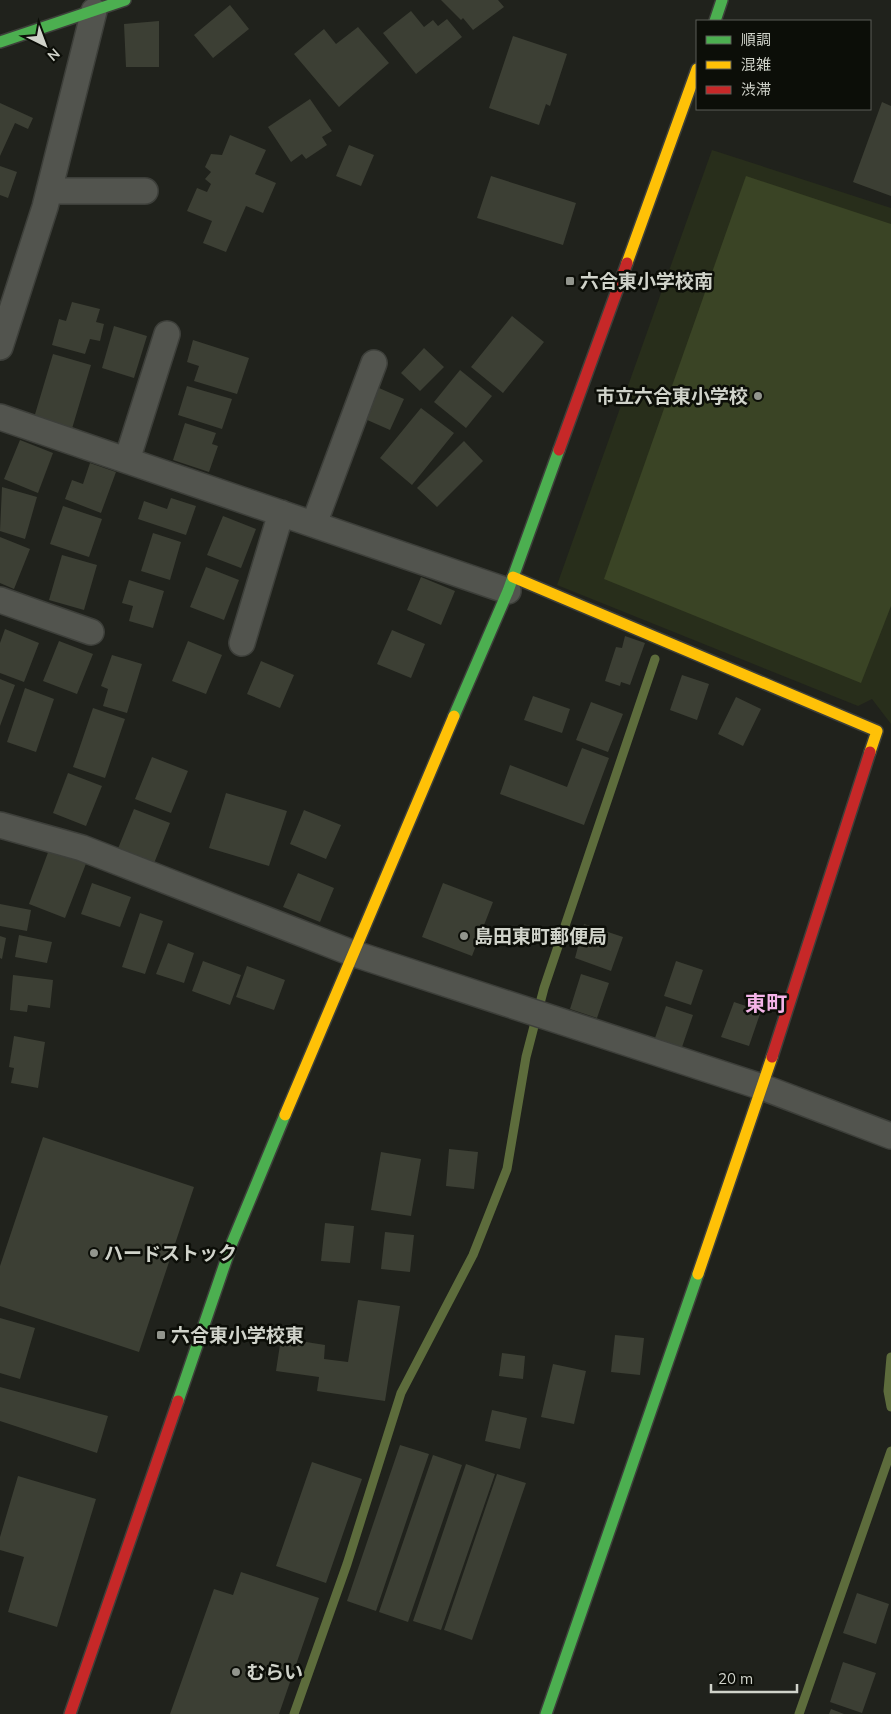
<svg xmlns="http://www.w3.org/2000/svg" width="891" height="1714" viewBox="0 0 891 1714" font-family="Mulish,'Noto Sans JP',sans-serif">
<style>
.built{fill:#282e1b}
.green{fill:#3a4425}
.lines{fill:none;stroke-linecap:round;stroke-linejoin:round}
.stream{stroke:#5d6c3c;stroke-width:9}
.building{fill:#3c3f34}
.street-casing{stroke:#3d3f3a;stroke-width:28}
.fast-casing{stroke:#3d3f3a;stroke-width:14}
.slow-casing{stroke:#3d3f3a;stroke-width:14}
.jam-casing{stroke:#3d3f3a;stroke-width:14}
.street{stroke:#52544e;stroke-width:25}
.fast{stroke:#4caf50;stroke-width:11}
.slow{stroke:#ffc107;stroke-width:11}
.jam{stroke:#c62828;stroke-width:11}
.poi-dot{fill:#92958d;stroke:#0c0e08;stroke-width:2}
.labels{text-anchor:middle;stroke-width:5;stroke-linejoin:round;paint-order:stroke}
.poi-label{font-size:19px;font-weight:bold;fill:#d0d3ca;stroke:#0c0e08;text-anchor:start}
.quarter-label{font-size:21px;font-weight:bold;fill:#f4b4e8;stroke:#0c0e08}
</style>
<rect width="100%" height="100%" fill="#20221c"/>
<path class="built" d="M712 150 891 208V724L872 699 858 706 557 585Z"/>
<path class="green" d="M746 176 891 224V606L861 683 604 579Z"/>
<g class="lines">
<path class="stream" d="M891 1357 888 1391 891 1407
M294 1714 347 1564 401 1393 473 1255 507 1169 526 1057 544 988 655 659
M799 1714 891 1451"/>
</g>
<path class="building" d="M441 0H498L504 7 473 30 463 18 461 20Z
M230 5 249 29 213 58 194 35Z
M411 11 424 27 433 20 438 26 447 19 462 37 416 74 383 33Z
M159 21V67H126L124 24Z
M358 27 389 63 339 107 294 54 324 29 336 44Z
M513 36 567 54 550 106 546 104 539 125 489 108Z
M310 99 332 131 322 137 327 145 306 159 302 154 291 162 268 127Z
M882 102 891 106V196L853 182Z
M0 103 33 118 28 129 15 123 0 156Z
M230 135 266 150 255 174 276 183 263 213 246 206 226 252 203 243 212 221 187 211 197 188 207 192 211 184 205 179 211 172 205 167 211 154 222 155Z
M349 145 374 155 361 186 336 176Z
M0 166 17 172 8 198 0 195Z
M491 176 576 203 563 245 477 218Z
M72 302 100 309 96 322 104 324 100 341 90 339 85 354 52 345 59 319 66 321Z
M512 316 544 342 503 393 471 367Z
M114 326 147 336 134 378 102 368Z
M193 340 249 358 237 394 194 381 199 366 187 362Z
M424 348 444 367 420 391 401 373Z
M53 354 91 365 71 432 33 421Z
M460 370 492 396 466 428 434 402Z
M187 386 232 399 222 429 178 415Z
M379 388 404 399 390 430 365 419Z
M421 408 454 433 412 485 380 458Z
M185 423 216 433 212 444 218 446 209 472 173 460Z
M20 440 53 453 38 493 4 479Z
M464 441 483 461 437 507 417 488Z
M90 463 116 472 101 513 65 499 72 480 83 484Z
M2 487 37 497 25 539 0 531Z
M171 498 196 506 186 535 138 519 144 501 167 509Z
M63 506 102 519 89 557 50 544Z
M223 516 256 529 241 568 207 555Z
M153 533 181 542 170 580 141 571Z
M0 537 30 549 14 589 0 583Z
M62 555 97 565 84 610 49 600Z
M206 567 239 580 224 620 190 607Z
M421 577 455 591 441 625 407 610Z
M129 580 164 591 153 628 129 621 133 606 122 603Z
M5 629 39 643 24 682 0 673V643Z
M392 630 425 644 411 678 377 664Z
M625 636 645 643 630 685 621 682 620 686 605 681 616 647 622 648Z
M59 641 93 654 77 694 43 681Z
M188 641 222 655 206 694 172 681Z
M112 655 142 664 127 713 103 706 108 689 101 686Z
M261 661 294 675 280 708 247 694Z
M682 675 709 684 697 720 670 710Z
M0 679 15 685 0 726Z
M25 688 54 699 36 752 7 742Z
M533 696 570 709 562 733 524 720Z
M736 697 761 709 743 746 718 734Z
M591 702 623 714 608 752 576 740Z
M93 708 125 719 105 778 73 767Z
M582 748 609 758 584 825 500 794 510 765 567 787Z
M152 757 188 771 171 813 135 799Z
M68 773 102 786 86 826 53 813Z
M226 793 287 811 269 866 209 848Z
M134 809 170 823 153 866 117 851Z
M304 810 341 825 326 859 290 844Z
M50 847 87 861 65 918 29 904Z
M298 873 334 888 320 922 283 907Z
M92 883 131 897 120 927 81 914Z
M443 883 493 902 472 956 422 937Z
M0 904 31 910 27 931 0 926Z
M140 913 163 921 145 974 122 967Z
M584 924 623 937 611 971 575 958Z
M19 935 52 942 47 963 15 957Z
M0 936 6 938 2 959 0 958Z
M168 943 194 953 184 983 156 974Z
M203 961 241 975 230 1005 192 991Z
M676 961 703 970 691 1005 664 996Z
M247 966 285 980 274 1010 236 997Z
M581 974 609 983 597 1018 570 1009Z
M13 975 53 980 50 1008 28 1005 27 1012 10 1010Z
M734 1002 761 1011 749 1046 721 1037Z
M666 1006 693 1015 681 1050 654 1041Z
M14 1036 45 1042 38 1088 11 1083 14 1068 9 1067Z
M43 1137 194 1187 139 1352 0 1306V1266Z
M449 1149 478 1152 474 1189 446 1186Z
M381 1152 421 1159 411 1216 371 1210Z
M325 1223 354 1226 350 1263 321 1261Z
M385 1232 414 1235 410 1272 381 1269Z
M358 1300 400 1306 385 1401 317 1391 319 1377 276 1371 281 1338 325 1345 324 1359 348 1362Z
M0 1318 35 1328 20 1379 0 1373Z
M615 1335 644 1338 640 1375 611 1372Z
M502 1353 525 1356 523 1379 499 1376Z
M553 1364 586 1371 574 1424 541 1417Z
M0 1387 108 1416 97 1453 0 1421Z
M492 1410 527 1418 520 1449 485 1441Z
M400 1445 429 1454 376 1611 347 1601Z
M433 1455 462 1465 408 1622 379 1612Z
M312 1462 362 1479 326 1583 276 1566Z
M466 1464 495 1474 441 1630 413 1621Z
M497 1474 526 1483 472 1640 444 1630Z
M18 1476 96 1499 57 1627 8 1612 24 1557 0 1550V1537Z
M241 1572 319 1598 279 1714H170L214 1589 233 1595Z
M857 1593 889 1604 876 1644 843 1633Z
M843 1662 876 1673 862 1713 830 1702Z
M831 1709 844 1714H829Z"/>
<g class="lines">
<g class="street-casing">
<path id="street" d="M49 191H145
M0 347 45 207 94 11
M0 417 508 591
M127 460 167 334
M314 524 374 363
M0 600 91 632
M242 643 281 513
M0 825 82 848 352 953 762 1087 891 1136"/>
</g>
<g class="fast-casing">
<path id="fast" d="M715 21 722 0
M0 42 125 0
M454 716 508 591 559 450
M178 1401 232 1243 285 1115
M546 1714 698 1274"/>
</g>
<g class="slow-casing">
<path id="slow" d="M627 263 697 69
M513 577 877 731 870 752
M285 1115 454 716
M698 1274 772 1057"/>
</g>
<g class="jam-casing">
<path id="jam" d="M559 450 627 263
M772 1057 870 752
M70 1714 178 1401"/>
</g>
<use href="#street" class="street"/>
<use href="#fast" class="fast"/>
<use href="#slow" class="slow"/>
<use href="#jam" class="jam"/>
</g>
<g class="poi-dot">
<rect x="565" y="276" width="10" height="10" rx="2.5"/>
<circle cx="758" cy="396" r="5"/>
<circle cx="464" cy="936" r="5"/>
<circle cx="94" cy="1253" r="5"/>
<rect x="156" y="1330" width="10" height="10" rx="2.5"/>
<circle cx="236" cy="1672" r="5"/>
</g>
<g class="labels">
<g class="poi-label">
<text x="580" y="288">六合東小学校南</text>
<text x="748" y="403" text-anchor="end">市立六合東小学校</text>
<text x="474" y="943">島田東町郵便局</text>
<text x="104" y="1260">ハードストック</text>
<text x="171" y="1342">六合東小学校東</text>
<text x="246" y="1679">むらい</text>
</g>
<g class="quarter-label">
<text x="766" y="1011">東町</text>
</g>
</g>
<rect x="696" y="20" width="175" height="90" fill="#0c0e08" stroke="#5a5d56"/>
<rect x="706" y="36" width="25" height="8" fill="#4caf50" stroke="#5a5d56"/>
<text x="741" y="45" font-size="15" fill="#d0d3ca">順調</text>
<rect x="706" y="61" width="25" height="8" fill="#ffc107" stroke="#5a5d56"/>
<text x="741" y="70" font-size="15" fill="#d0d3ca">混雑</text>
<rect x="706" y="86" width="25" height="8" fill="#c62828" stroke="#5a5d56"/>
<text x="741" y="95" font-size="15" fill="#d0d3ca">渋滞</text>
<g transform="translate(45 45) rotate(138)" stroke="#0c0e08" stroke-width="4" paint-order="stroke">
<path d="M0-4L9 19L0 12L-9 19Z" fill="#d0d3ca"/>
<text y="-8" font-size="14" font-weight="bold" text-anchor="middle" fill="#d0d3ca">N</text>
</g>
<path d="M711 1684v8h86v-8" fill="none" stroke="#d0d3ca" stroke-width="2.5"/>
<text x="718" y="1684" font-size="15" fill="#d0d3ca" stroke="#0c0e08" stroke-width="4" paint-order="stroke">20 m</text>
</svg>
